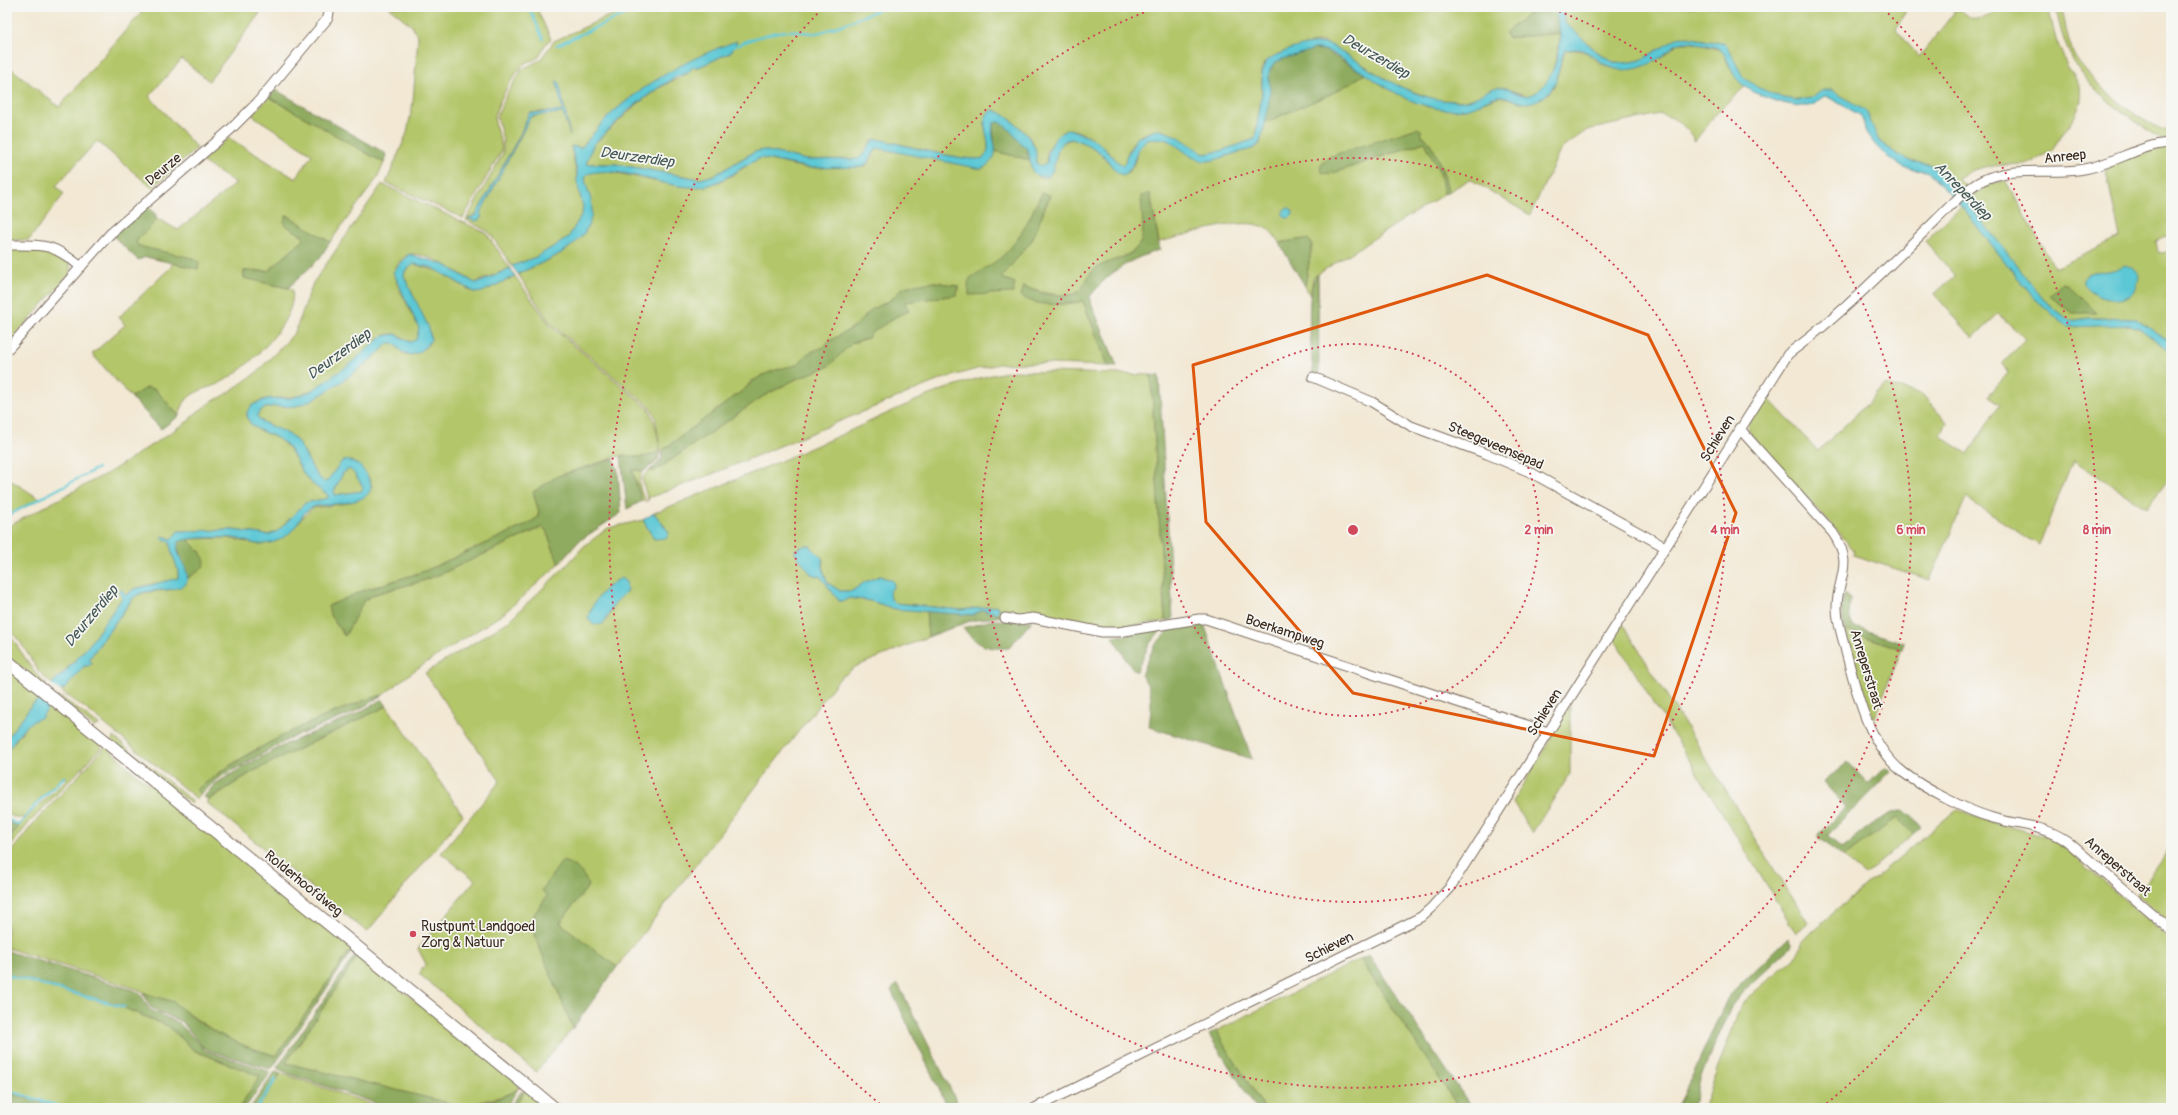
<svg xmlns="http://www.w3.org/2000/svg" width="2178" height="1115" viewBox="0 0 2178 1115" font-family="Pangolin,sans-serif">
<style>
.green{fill:#b4c66a;stroke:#787844;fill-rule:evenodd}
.forest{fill:#8fab5e;stroke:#656a3e}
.water{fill:#5cc8d5;stroke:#4c797a;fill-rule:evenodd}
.pier{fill:#f2e8d4}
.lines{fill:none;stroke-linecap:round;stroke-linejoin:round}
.stream{stroke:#5cc8d5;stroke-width:2.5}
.minor-casing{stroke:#7b6c5e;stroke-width:11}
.major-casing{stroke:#7b6c5e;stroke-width:14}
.minor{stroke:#fff;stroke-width:9}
.major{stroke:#fff;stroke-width:12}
.marked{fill:none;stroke:#df570d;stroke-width:3;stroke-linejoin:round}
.ring{fill:none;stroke:#d1495b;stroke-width:2;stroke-dasharray:2 4}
.poi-dot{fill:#d1495b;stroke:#f6f6f2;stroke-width:1.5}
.labels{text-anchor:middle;stroke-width:3.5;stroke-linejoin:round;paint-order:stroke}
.street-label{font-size:14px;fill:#3b2a1e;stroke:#f6f6f2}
.poi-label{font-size:14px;fill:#3b2a1e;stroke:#f6f6f2;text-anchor:start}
.water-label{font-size:15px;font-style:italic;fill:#455955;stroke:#f6f6f2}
.centre{fill:#d1495b;stroke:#f6f6f2;stroke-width:2}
.ring-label{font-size:12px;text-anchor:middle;font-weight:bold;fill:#d1495b;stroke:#f6f6f2;stroke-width:3.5;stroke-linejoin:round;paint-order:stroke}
</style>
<rect width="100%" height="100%" fill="#f6f6f2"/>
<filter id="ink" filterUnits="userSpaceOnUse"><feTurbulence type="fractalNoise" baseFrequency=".025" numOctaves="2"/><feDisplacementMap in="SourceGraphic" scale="8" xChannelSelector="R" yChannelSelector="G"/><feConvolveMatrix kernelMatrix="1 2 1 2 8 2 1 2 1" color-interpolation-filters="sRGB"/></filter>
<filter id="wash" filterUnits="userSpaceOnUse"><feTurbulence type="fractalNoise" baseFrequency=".012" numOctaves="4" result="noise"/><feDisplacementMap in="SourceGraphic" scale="16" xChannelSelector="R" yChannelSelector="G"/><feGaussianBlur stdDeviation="0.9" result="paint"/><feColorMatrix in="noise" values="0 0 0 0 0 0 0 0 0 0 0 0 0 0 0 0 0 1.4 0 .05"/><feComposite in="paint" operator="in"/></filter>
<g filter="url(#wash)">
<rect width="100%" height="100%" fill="#f2e8d4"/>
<path class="green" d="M146 7H254L260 13 209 81 182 59 149 96 197 148 152 188 97 141 56 186 64 194 29 240H7V65L59 107Z
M389 7H536L551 39C545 42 543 51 539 56 536 61 528 60 523 65 514 74 497 103 495 116 493 128 504 140 501 152L463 218 386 183 407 133 413 102 418 37 412 26Z
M628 7H1537L1506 32 1507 38 1560 33C1560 45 1553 78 1544 87 1540 91 1533 94 1528 96L1505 88 1493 89 1479 97 1466 101 1436 100 1395 85 1333 46 1323 42H1317L1283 52 1267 60 1262 69V92L1255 139 1220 151 1204 154C1179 147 1172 120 1142 135 1132 140 1127 152 1125 163L1122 166 1107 150 1089 136 1075 130 1062 132 1047 151 1046 165 1039 166C1033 160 1037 152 1034 145 1030 135 1004 111 993 110 973 119 997 145 984 157 975 166 892 141 876 139 865 144 867 154 858 159L807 160 763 150 750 154 715 175 700 179 616 164H586L593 145 636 105 659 88 688 73 693 67H699L727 54 720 47C680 67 645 83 611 114 600 124 591 137 581 148L571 146 583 207 582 214 568 238 536 257 512 266 489 232 466 220 503 153V140L497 116 507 94 522 69 540 60 554 41ZM547 111 555 113 532 116 528 120 479 214 482 217 476 221 468 218 476 215 520 135 529 113Z
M1562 7H1905V13L1896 29 1919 57 1953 14 1954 11 1960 10C1972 22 1987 22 1997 7H2048L2056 39 2067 66 2080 85 2081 101 2074 118 2051 151 2034 161 2025 164 1989 166 1973 170 1958 179 1967 187 1958 193 1930 164 1913 162 1898 155 1881 143 1874 133 1867 113 1832 90C1824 93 1816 97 1809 99 1791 104 1754 91 1743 77 1735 68 1732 55 1726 44L1681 36 1641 60 1627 63 1613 62 1596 51 1564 22Z
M2056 7H2062C2065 23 2067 40 2074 55 2085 77 2146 130 2171 131V139L2163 140 2157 137C2103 97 2067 79 2056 7Z
M1678 43H1693L1722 50 1730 68 1746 86 1721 108 1695 141C1686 126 1677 118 1660 114L1587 130 1561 149 1530 215 1470 179 1448 192C1445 172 1436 152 1424 136L1321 170 1330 174 1425 142 1440 173 1444 194 1318 274 1313 278 1310 296 1305 286 1312 245 1304 239 1279 243C1276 237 1269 228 1262 226 1237 217 1185 236 1159 242L1150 194C1148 207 1147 231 1141 242 1132 258 1111 260 1096 268 1089 273 1086 285 1080 291 1071 300 1034 292 1024 286V298C1045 304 1061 306 1083 301L1108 366 1025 363 999 364 977 369 942 379 710 475 648 498V501L642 479C647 469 658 467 662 458L655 416 651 409 645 403 550 323 518 274C542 262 588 248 591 214 592 203 586 189 585 178L587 174 592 172C629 169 678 194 710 185 729 180 743 166 761 158L805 168 861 167 868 164 877 148 983 168 992 159 995 151 1029 160 1033 172C1050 189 1053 166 1055 155 1056 149 1064 141 1069 140 1083 136 1101 155 1110 164 1114 168 1120 171 1125 174 1140 167 1132 143 1152 139 1175 134 1186 159 1208 161L1255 148 1260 144 1264 123 1335 92 1365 74 1387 88 1428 107 1464 109 1500 96 1521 102 1548 94 1554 86 1565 50C1593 48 1588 59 1609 67 1633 76 1662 60 1678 43ZM1042 193 1050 196 1032 240 1000 278 1015 283 970 278C992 267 1012 251 1025 229 1031 217 1035 204 1042 193ZM935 282 958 286 957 295 904 302 909 311 897 316 871 333 868 338 852 343 829 366 796 379 762 397 655 471 651 470C660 464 663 461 663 450L746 388 751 381 797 365 813 351 825 347 828 342 855 326 873 309 891 300 901 289 908 286Z
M269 97 384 163 378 177 330 242 287 215 285 225 303 236 304 240 268 271H244V278L292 289C299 321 246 370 220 383 210 388 195 390 187 399 183 403 181 411 179 416L154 389 147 388 131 397 92 354 125 325 119 317 170 268 173 263 198 268 196 259 141 248 136 242 156 218 178 230 236 183 201 161 229 138 296 179 312 154 252 115Z
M2166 147H2171V235L2156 241 2158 252 2163 253 2171 250V343L2137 319 2090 318 2070 321 2044 300 2030 284 1967 202 1983 188 2005 180 2055 268 2120 238 2106 171 2109 170 2108 166 2142 153ZM2069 285 2096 313 2049 295Z
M382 184 486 233 510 268 475 283C461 274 429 253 412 254 405 254 399 262 396 268L397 284 419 328 416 340 410 342C404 338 398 333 390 334 378 335 370 349 361 356 343 370 322 388 300 395 280 402 261 391 247 412 246 431 269 432 280 440 293 449 297 465 306 477 312 485 320 489 328 495L327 499 305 503 278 531 268 535 233 530 178 531 172 539 162 536 161 538 170 542C170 555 180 566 178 578L134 589 126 595 121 589 119 591 122 598 89 645 52 684 39 672 21 643 7 627V527L113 470 190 420 192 416 212 401 222 397 256 373 289 339 295 332 313 283Z
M1961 206 2032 296 2072 327 2097 324 2130 325 2139 328 2171 352V483L2167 480 2146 508 2073 460 2039 545 1966 498 1930 580 1853 555 1854 550 1751 435 1748 423 1765 395 1818 451 1867 404 1884 385 1922 394 1947 422 1941 436 1968 454 2000 404 1988 396 2008 373 2002 364 2026 339 1998 314 1973 338 1934 294 1955 276 1925 241Z
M7 247 46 248 70 263V274L7 344Z
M413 264 438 271 473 292H482L515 276 550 325 648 408C654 415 662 450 659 459 657 463 653 465 649 467 635 476 639 488 646 502L642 501 632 470 643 471 657 460 658 452 647 457 639 459 623 455 558 476 533 492 539 512 537 518 526 525 425 571 362 591 330 615 344 636 364 600 378 593 422 581 443 573 543 527 546 530 559 564 503 614 415 670 383 695 334 712 253 751 220 772 197 790 201 795 197 799 85 708 60 691 65 689 84 666H88L92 662 89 659 135 596C148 589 162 593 175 588 185 584 188 576 197 572L201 552 193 546 188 539 228 538 256 544 272 542 284 537 312 508 348 503 372 487C367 470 359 464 342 461L327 481 324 482C309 470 307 451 294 438 284 429 263 426 257 416 262 402 284 408 296 406 317 402 374 360 388 343H394L405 354 411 355C442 346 428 327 417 307 412 298 409 286 404 276L405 271Z
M1013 371 1151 375 1165 621 1111 628 1031 614 1002 616 996 613 999 608 997 606 961 610 895 603 891 599 889 592 894 586 891 580 880 576 852 591H840L828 583 824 574 823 560 811 547 806 545 795 550 811 574 821 577 839 601H844L849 598 871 601 895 609 926 610 928 637 855 667 839 679 617 967 560 923 589 885 542 890 547 896 529 922 573 1028 536 1072 419 974 426 964 418 949 475 880 441 853 500 781 425 673 509 621 567 565 584 546 608 528 643 520 654 539 669 532 654 513C712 489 771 466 829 440 889 414 947 381 1013 371ZM608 586 627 591 614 604 607 620 589 612Z
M349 469C355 472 359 481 363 487L362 491 335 495 334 491 343 473Z
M7 478 40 499 7 517Z
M1622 623 1808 923 1796 933 1613 637Z
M1845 630 1902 649 1873 720Z
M7 632C21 649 30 669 46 684L45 686 7 656Z
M7 665 42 697 32 705 7 738Z
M61 697 99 725 94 727 59 698Z
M50 703 104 745 29 823 7 851C7 828 53 795 67 778L65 776 23 818H16L7 814V751L28 724 34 719 41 718Z
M1570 705V774L1532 833 1513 802Z
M387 706 463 815 367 932 206 802 252 772Z
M114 737 193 802 191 804 111 741Z
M106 746C125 764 141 781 163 793L351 948V953L349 952 276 1056 245 1046 217 1033 186 1012 137 989 7 948V857L33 824Z
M1957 809C1992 827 2028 826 2061 845L2171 940V1108H1703L1740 1008 1745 1000 1796 956 1801 949 1802 941 1813 930Z
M1897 817 1913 834 1865 875 1843 857Z
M2171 846V924L2137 894Z
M357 954 518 1083V1089L511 1094 465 1106 457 1105 286 1063 356 959 355 955Z
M1360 959 1459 1108H1264L1216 1031Z
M7 976 124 1008 168 1026 195 1051 260 1076 239 1108H59L7 1092Z
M281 1073 382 1108H258Z
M527 1090 549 1108H512L524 1093 521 1092Z"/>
<path class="forest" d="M1537 7H1556L1560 33 1507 38 1506 32Z
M1314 49 1324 50 1365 74 1335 92 1264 123 1269 97V71L1277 61Z
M276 90 385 153 386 155 384 163 269 97Z
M998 122 1005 125 1027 149 1029 160 995 151 993 128 994 123Z
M1417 128 1421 130 1422 136C1434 140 1446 179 1448 192L1444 194 1440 173 1425 142 1330 174 1323 173 1320 168 1323 162 1331 156Z
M1042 193 1050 195 1032 240 1001 278 1015 283 1013 293 969 295C969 291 967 284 969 280 971 276 997 262 1004 255 1022 237 1031 215 1042 193Z
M1150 193 1160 250C1131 258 1107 273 1089 298L1117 366H1108L1083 301C1064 305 1038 308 1021 296L1024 286C1036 293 1057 297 1071 295 1085 293 1085 276 1095 269 1109 259 1134 259 1141 241 1145 232 1141 206 1141 196Z
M148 206 156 215V221L138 239 136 242 138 246 196 259 199 262 198 269 146 257 138 260 113 236Z
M287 215 330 242 319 259 288 288 244 278V271H268L304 240 303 236 285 225 284 221Z
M1304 239 1309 240 1312 245 1305 286 1279 243Z
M1318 274 1319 375 1313 373C1312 351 1303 289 1318 274Z
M935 282 958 286 957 295 905 302 909 311 897 316 871 333 868 338 852 343 829 366 796 379 762 397 655 471H650L661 462 663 450 746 388C759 373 778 369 796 365 801 363 804 355 809 353 816 349 823 349 828 342L855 326 872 309 891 300 901 289 908 286Z
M2063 283 2069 285 2097 313H2072L2049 295Z
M1151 375 1159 376 1173 619 1165 621Z
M147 388 155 389 179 416 161 429 131 397Z
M658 452 657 460 643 471 632 470 642 501 627 509 621 457 623 455C639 456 642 460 658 452Z
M614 459 618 471 621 513 579 541 559 564 546 530 542 527 443 573 422 581 378 593 364 600 345 636 330 615 328 606 362 591 425 571 526 525 537 518 539 512 533 492 558 476Z
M184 539H188C194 548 203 552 205 562L203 568 188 578 177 547 179 542Z
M1844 594 1850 599C1850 608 1847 620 1855 627L1904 643 1902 649 1845 630 1841 612Z
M926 610 972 615 983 610H990L1002 616 970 621 928 637Z
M992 620 1032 621 1009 648C984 649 979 646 963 628Z
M1204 624 1252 759 1149 727C1151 706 1155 692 1141 675L1154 646 1170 629Z
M1162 629 1150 643 1136 672 1129 664 1113 637Z
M383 695 353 713 291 738 217 779 202 794 196 790C242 755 292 728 346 708 358 703 371 697 383 695Z
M382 699 387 706 278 759 252 772 208 800 204 797 215 784 246 765 286 744 355 715Z
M1848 762 1868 784 1886 766 1891 771 1827 836 1842 848C1855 839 1890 805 1905 812 1912 815 1917 822 1921 827L1913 834 1897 818 1843 857 1817 836 1846 807 1823 782Z
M7 821 19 827 7 839Z
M562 861C577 865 582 872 589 885L560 923 617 967 573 1028 529 922 547 896 542 890Z
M1788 938 1792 946 1742 993 1732 1005 1700 1078 1696 1100 1690 1108H1677L1728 997Z
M7 951 136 991 141 995 150 1010 179 1023 206 1051 268 1071 270 1073 245 1108H239L260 1076 195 1051 168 1026 124 1008V1006L7 974Z
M349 951 351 953 273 1067 270 1069 208 1050 202 1046 182 1022 151 1008 143 993 172 1001 196 1020 217 1033 245 1046 276 1056Z
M355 955 356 959 286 1063 457 1105C473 1107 505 1098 518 1089L505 1108H390L289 1074 277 1068Z
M1369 955 1472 1108H1459L1360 959Z
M898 984 960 1108H948L891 990Z
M1216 1031 1264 1108H1256L1209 1035Z
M275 1072 281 1073 258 1108H250Z
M7 1092 59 1108H7Z
M521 1092 524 1093 512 1108H508Z"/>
<path class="water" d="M1556 7H1562L1564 22 1596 51 1613 62 1627 63 1641 60 1681 36 1726 44 1743 77 1757 87 1783 98 1798 100 1811 98 1823 90H1832L1864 110 1867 113 1879 141 1898 155 1913 162 1930 164 1933 167 1967 202 2044 300 2070 321 2090 318 2137 319 2171 343V352L2139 328 2130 325 2067 327 2032 296 1961 206 1927 171C1923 170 1918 171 1914 170 1895 166 1876 149 1866 132 1863 126 1865 120 1860 115L1826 96C1819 97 1816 106 1808 106 1787 107 1749 95 1736 78 1729 69 1727 50 1715 47 1705 45 1689 40 1679 43 1675 44 1671 49 1667 52 1656 62 1642 69 1626 70 1607 71 1599 58 1583 50 1579 48 1570 50 1565 50 1557 67 1560 86 1542 98 1536 101 1531 103 1525 103 1516 102 1507 95 1498 96 1486 98 1477 108 1464 109 1413 116 1372 75 1330 52L1320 49H1314C1304 54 1281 57 1274 64 1266 71 1270 80 1270 89 1270 97 1263 141 1258 145 1253 150 1243 151 1236 153 1226 156 1213 162 1203 161 1184 158 1174 134 1151 139 1132 143 1139 167 1123 175 1114 173 1110 162 1103 155 1094 147 1083 142 1071 139 1051 142 1060 167 1048 176 1024 179 1034 159 1027 149 1026 147 1023 146 1022 145 1014 136 1009 126 998 122L994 123C987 139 1008 155 981 169L877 148 864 167 809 168 761 158C739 167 723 185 698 187 662 189 623 164 587 174L585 178C586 188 592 198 592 208 592 247 545 260 518 274L512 266 536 257 568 238 582 214 583 207 577 182V172L571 146 581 148C591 137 600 124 611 114 647 82 689 58 734 42L737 41 731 52 699 67H693L688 73 678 76 658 88 630 109 593 145 586 164H616L700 179 715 175 754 152 763 150 807 160 858 159C867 154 865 145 876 139 892 141 975 166 984 157 997 145 973 119 993 110 1004 111 1028 134 1033 144 1037 150 1036 156 1036 163L1041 166 1047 162C1047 149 1056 132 1070 129L1097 141 1122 166 1125 163 1126 157 1137 138 1155 130H1161L1179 137 1204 154 1220 151 1255 139 1262 92V73L1267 60C1282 51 1316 38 1333 46 1373 70 1412 103 1462 101 1476 101 1485 89 1498 87 1510 86 1518 98 1530 95 1549 91 1562 52 1560 34 1559 25 1556 16 1556 7Z
M556 81 559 82 570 135 563 113 531 116 480 214 482 217 477 221 468 219 476 215 520 135 529 113 563 111Z
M1283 213a5 5 0 1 1 10 0a5 5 0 1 1-10 0Z
M409 254 443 264 475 283 481 282 510 268 515 276 482 292 476 293 433 268 414 264 405 271 404 276 429 328 431 340 420 352 411 355 402 352 394 343H388C374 360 317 402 296 406 285 408 262 402 257 416 262 426 284 429 294 438 307 451 309 470 324 482L327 481 342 461C357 458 367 472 371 485 373 506 327 503 313 507 304 510 301 520 295 527 286 539 272 545 257 544 249 543 241 539 233 538 224 537 186 537 179 542 172 555 193 569 186 584 170 595 147 585 132 599L89 659 92 663 88 666H84L65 689H62L41 718C26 721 16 739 7 751V738L19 722 32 705 42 697 55 680 63 674 89 645 122 598 119 591 121 589 126 595 134 589 178 578C180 566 170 555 170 542L161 538 162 536 172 539 178 531 233 530 268 535 278 531 305 503 328 498V495C320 489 312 485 306 477 297 465 293 448 280 440 268 431 247 431 247 412L252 405 267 399 292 398 311 391 346 367 383 336 395 334 410 342 416 340 419 328 393 272ZM349 469C355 472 359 481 363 487L362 491 335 495 334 491 343 473Z
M2126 265 2133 269 2139 276C2136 319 2070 292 2085 276 2090 270 2102 272 2109 271 2115 270 2120 267 2126 265Z
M654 513 669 532 667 538 654 539 643 520Z
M806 545 810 546 822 558 824 574 828 583 840 591H852L865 582 880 576 893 581 894 586 889 592 891 599 895 603 961 610 997 606 999 610 996 613 983 610 972 615 895 609 871 601 849 598 844 601H839L821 577 811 574 795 553V550Z
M621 578 626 582 627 591 614 604 603 624 594 625 588 619C591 602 606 586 621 578Z"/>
<path class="pier" d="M50 683 62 692 52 704 46 689Z"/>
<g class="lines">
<path class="stream" d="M529 7 543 39
M557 45 641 7
M732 47C750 40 769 32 788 31 798 30 807 34 816 33 839 29 864 14 886 7
M7 516 98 468
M7 819 19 825 39 801 64 777
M7 842 11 835
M7 975 124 1007
M7 1090 64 1108
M257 1108 276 1079"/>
</g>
</g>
<g filter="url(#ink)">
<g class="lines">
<g class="minor-casing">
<path id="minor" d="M7 245C44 245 51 242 81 267
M7 350 110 234 230 130 257 103 328 18 330 7
M1313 377 1372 402 1411 426 1487 454 1530 472 1665 547
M1739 428 1833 533C1855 566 1837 576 1837 608 1837 623 1843 638 1846 652 1857 693 1868 746 1904 773 1925 789 1967 811 1993 818 2021 826 2041 824 2067 841L2171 930
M1005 618 1018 620 1033 618 1102 632H1118L1199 619H1206L1548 732
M1035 1108 1421 917 1432 907 1451 886 1788 354C1839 317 1882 272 1928 228 1944 213 1967 185 1988 178 2019 166 2053 175 2084 169 2115 164 2140 144 2171 143"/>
</g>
<g class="major-casing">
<path id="major" d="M7 661 554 1108"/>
</g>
<use href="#minor" class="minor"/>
<use href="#major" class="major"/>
</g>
</g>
<path class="marked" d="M1487 275 1648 335 1736 513 1654 756 1353 693 1206 522 1193 365Z"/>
<g class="ring">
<circle cx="1353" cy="530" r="186"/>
<circle cx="1353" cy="530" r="372"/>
<path d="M1548 7A558 558 0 1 1 1158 7"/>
<path d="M880 1104A744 744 0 0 1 822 9M1884 9A744 744 0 0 1 1826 1104"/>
</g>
<circle class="poi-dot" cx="413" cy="934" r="4"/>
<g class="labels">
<g class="street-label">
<text transform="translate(2065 156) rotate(-6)" y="5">Anreep</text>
<text transform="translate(163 169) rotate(-40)" y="5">Deurze</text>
<text transform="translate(1717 438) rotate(-58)" y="5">Schieven</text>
<text transform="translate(1496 445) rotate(23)" y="5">Steegeveensepad</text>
<text transform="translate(1285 631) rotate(18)" y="5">Boerkampweg</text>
<text transform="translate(1867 669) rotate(73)" y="5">Anreperstraat</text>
<text transform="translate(1544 712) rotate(-58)" y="5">Schieven</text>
<text transform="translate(2118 866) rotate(41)" y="5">Anreperstraat</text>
<text transform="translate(304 883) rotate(39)" y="5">Rolderhoofdweg</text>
<text transform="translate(1329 947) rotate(-27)" y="5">Schieven</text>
</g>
<g class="poi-label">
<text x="421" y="931">Rustpunt Landgoed<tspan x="421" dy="16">Zorg &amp; Natuur</tspan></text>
</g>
<g class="water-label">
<text transform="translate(1376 56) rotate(30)" y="5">Deurzerdiep</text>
<text transform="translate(637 157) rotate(8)" y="5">Deurzerdiep</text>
<text transform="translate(1963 191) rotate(46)" y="5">Anreperdiep</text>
<text transform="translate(339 354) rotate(-36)" y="5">Deurzerdiep</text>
<text transform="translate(91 616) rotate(-50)" y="5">Deurzerdiep</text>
</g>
</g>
<circle cx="1353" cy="530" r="6" class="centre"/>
<g class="ring-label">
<text x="1539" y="534">2 min</text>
<text x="1725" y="534">4 min</text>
<text x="1911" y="534">6 min</text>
<text x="2097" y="534">8 min</text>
</g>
<rect width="2178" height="1115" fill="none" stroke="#f6f6f2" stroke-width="24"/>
</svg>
